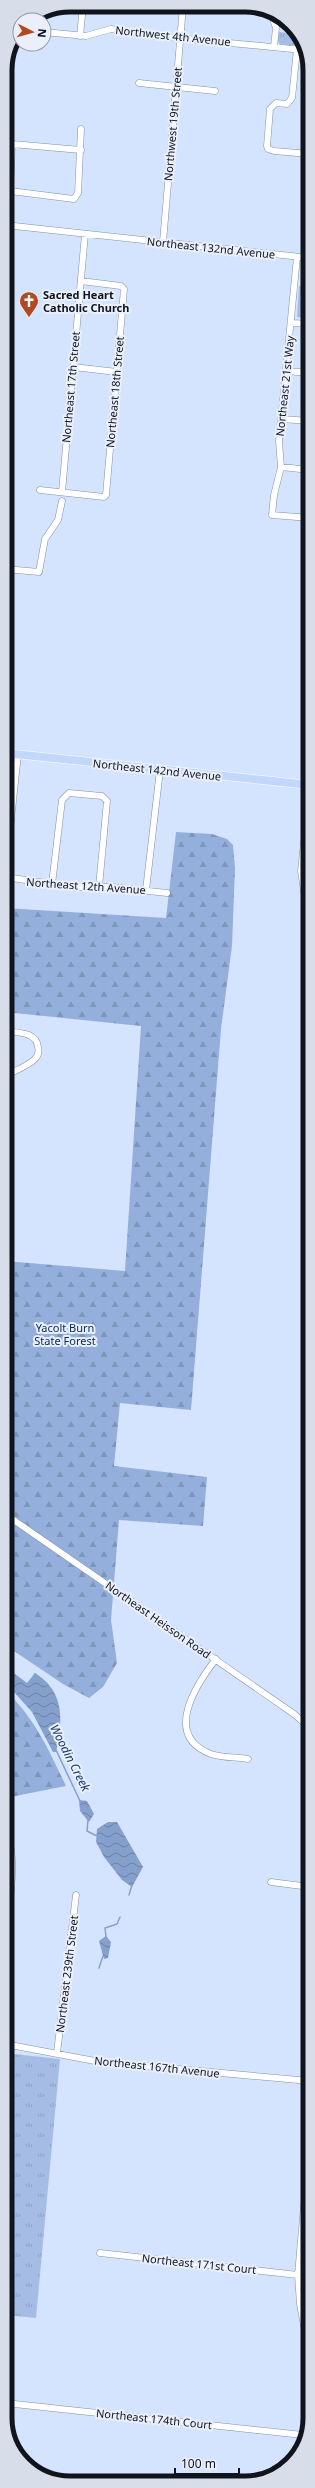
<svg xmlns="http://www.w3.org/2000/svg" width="315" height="2488" viewBox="0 0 315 2488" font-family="'Noto Sans',sans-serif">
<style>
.grass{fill:url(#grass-tufts)}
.forest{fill:url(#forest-firs)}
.water{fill:url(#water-waves)}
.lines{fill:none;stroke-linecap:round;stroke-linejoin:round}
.stream{stroke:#86a0cd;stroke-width:1.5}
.minor-casing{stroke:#8291a9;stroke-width:7}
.major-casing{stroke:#fff;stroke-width:9}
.minor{stroke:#fff;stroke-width:6}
.major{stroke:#c2d8fb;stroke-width:8}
.labels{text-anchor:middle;stroke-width:4;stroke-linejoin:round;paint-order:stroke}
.street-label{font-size:11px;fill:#0f141d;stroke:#eaf0fb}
.poi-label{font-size:11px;font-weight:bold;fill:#0f141d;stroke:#eaf0fb;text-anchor:start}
.park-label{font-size:11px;fill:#07265b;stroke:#eaf0fb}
.water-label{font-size:12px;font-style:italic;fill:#17376e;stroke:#eaf0fb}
.rim{fill:none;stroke:#0f141d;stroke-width:5}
</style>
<defs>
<pattern id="grass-tufts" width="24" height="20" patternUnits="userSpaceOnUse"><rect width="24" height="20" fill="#a5bde5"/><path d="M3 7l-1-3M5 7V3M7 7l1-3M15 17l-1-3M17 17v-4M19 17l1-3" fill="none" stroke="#8da2c4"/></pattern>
<pattern id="forest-firs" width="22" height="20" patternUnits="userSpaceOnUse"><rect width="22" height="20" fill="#94afdc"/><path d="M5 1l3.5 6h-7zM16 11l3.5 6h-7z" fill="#7e96bc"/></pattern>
<pattern id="water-waves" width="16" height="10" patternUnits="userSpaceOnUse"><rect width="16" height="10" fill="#86a0cd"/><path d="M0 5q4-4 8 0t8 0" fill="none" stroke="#6c81a6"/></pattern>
</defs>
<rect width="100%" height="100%" fill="#d4e4fe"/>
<path class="grass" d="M279 32 297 34 301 45H280L278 41Z
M299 286 310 287V319L297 317Z
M5 2053 60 2059 36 2318 5 2315Z"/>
<path class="forest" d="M176 832 212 834 227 839 233 845 235 868 232 946 221 1029 191 1410 120 1403 114 1466 207 1477 203 1526 119 1520 111 1620 117 1663 103 1687 89 1698 63 1684 5 1645V1261L125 1271 141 1026 5 1012V908L166 918Z
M5 1690C34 1717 49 1750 66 1786L5 1798Z
M310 2192V2341L303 2290Z"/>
<path class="water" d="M5 1659 15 1674 27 1683 35 1673C65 1692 63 1720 56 1752H53L32 1712 5 1682Z
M79 1800 87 1801 94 1814 89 1822 80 1811Z
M108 1822H117L143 1867 132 1887 122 1880 104 1857 96 1842 97 1829Z
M106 1936 111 1942 108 1958 104 1959 99 1941Z"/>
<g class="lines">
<path class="stream" d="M56 1750 80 1801
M88 1820 87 1831 97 1836
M129 1895 132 1885
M106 1937 105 1928 117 1924 120 1917
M99 1968 103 1956"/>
<g class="minor-casing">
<path id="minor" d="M273 19 276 28 274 47
M44 32 86 36 111 29 145 35 303 50
M80 36 83 5
M297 49 292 98 287 104 276 103 270 109 267 146 268 149 274 151 310 154
M139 83 215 91
M5 139 12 144 81 150
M12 144 10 191 74 199 78 193 81 129
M5 225 310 258
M163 242 183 6
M297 257 279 441 281 467 274 495 272 515 310 518
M292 323 310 324
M73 367 117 372
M286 371 310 373
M281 419 310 421
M281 467 310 470
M40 490 104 497 106 495 124 289 121 286 81 281
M62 492 85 234
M5 569 39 572 45 539 58 520 62 501
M5 662H9
M310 786 301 871 310 931
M5 876 18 754
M5 877 73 887H112L167 893
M52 884 62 800 69 793 102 796 107 801 99 887
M146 890 160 770
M5 1031C17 1033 36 1031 38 1047 39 1051 38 1056 35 1059 28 1066 14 1071 5 1076
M5 1514 294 1714 310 1728
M216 1659C195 1686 163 1736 211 1754 222 1758 236 1757 248 1759
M5 1835C20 1848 7 1922 5 1944
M271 1882 310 1887
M5 2044 100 2062 310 2081
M57 2053 76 1895
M310 2137 298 2275 300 2304 310 2358
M100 2253 298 2275
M5 2403 303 2435"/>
</g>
<g class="major-casing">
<path id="major" d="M5 753 310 785"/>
</g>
<use href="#minor" class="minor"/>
<use href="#major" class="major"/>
</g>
<defs>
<g id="church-pin" transform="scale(1)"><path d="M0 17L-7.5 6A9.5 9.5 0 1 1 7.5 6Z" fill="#b04a20" stroke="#eaf0fb"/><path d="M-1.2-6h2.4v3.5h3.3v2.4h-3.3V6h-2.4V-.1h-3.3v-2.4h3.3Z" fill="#fff"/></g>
</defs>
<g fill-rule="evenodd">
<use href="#church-pin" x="29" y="301"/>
</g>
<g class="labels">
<g class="street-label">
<text transform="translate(173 36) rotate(6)" y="4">Northwest 4th Avenue</text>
<text transform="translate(173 124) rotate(-85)" y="4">Northwest 19th Street</text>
<text transform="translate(211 248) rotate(6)" y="4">Northeast 132nd Avenue</text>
<text transform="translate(285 386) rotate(-84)" y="4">Northeast 21st Way</text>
<text transform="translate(71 387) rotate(-85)" y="4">Northeast 17th Street</text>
<text transform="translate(115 392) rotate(-85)" y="4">Northeast 18th Street</text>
<text transform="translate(157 770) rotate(6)" y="4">Northeast 142nd Avenue</text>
<text transform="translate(86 886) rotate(4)" y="4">Northeast 12th Avenue</text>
<text transform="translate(158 1620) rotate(35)" y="4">Northeast Heisson Road</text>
<text transform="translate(67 1974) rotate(-83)" y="4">Northeast 239th Street</text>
<text transform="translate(157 2067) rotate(6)" y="4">Northeast 167th Avenue</text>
<text transform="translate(199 2264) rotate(6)" y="4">Northeast 171st Court</text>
<text transform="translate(154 2419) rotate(6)" y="4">Northeast 174th Court</text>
</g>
<g class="poi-label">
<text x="43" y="299">Sacred Heart<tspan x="43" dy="13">Catholic Church</tspan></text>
</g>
<g class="park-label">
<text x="65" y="1332">Yacolt Burn<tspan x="65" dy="13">State Forest</tspan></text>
</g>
<g class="water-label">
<text transform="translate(70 1758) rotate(63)" y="4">Woodin Creek</text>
</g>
</g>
<path d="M0 0H315V2488H0ZM70 12H245A58 58 0 0 1 303 70V2418A58 58 0 0 1 245 2476H70A58 58 0 0 1 12 2418V70A58 58 0 0 1 70 12Z" fill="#d8dee9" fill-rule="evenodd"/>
<path class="rim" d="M70 12H245A58 58 0 0 1 303 70V2418A58 58 0 0 1 245 2476H70A58 58 0 0 1 12 2418V70A58 58 0 0 1 70 12Z"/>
<g transform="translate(32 32) rotate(96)"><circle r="19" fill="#eaf0fb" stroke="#9298a2"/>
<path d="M0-3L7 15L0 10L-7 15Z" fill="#b04a20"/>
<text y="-6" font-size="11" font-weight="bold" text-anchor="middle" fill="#0f141d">N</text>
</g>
<path d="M175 2468v6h64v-6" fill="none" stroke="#0f141d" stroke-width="2"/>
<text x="181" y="2468" font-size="12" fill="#0f141d" stroke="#eaf0fb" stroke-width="3" paint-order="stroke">100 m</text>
</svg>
